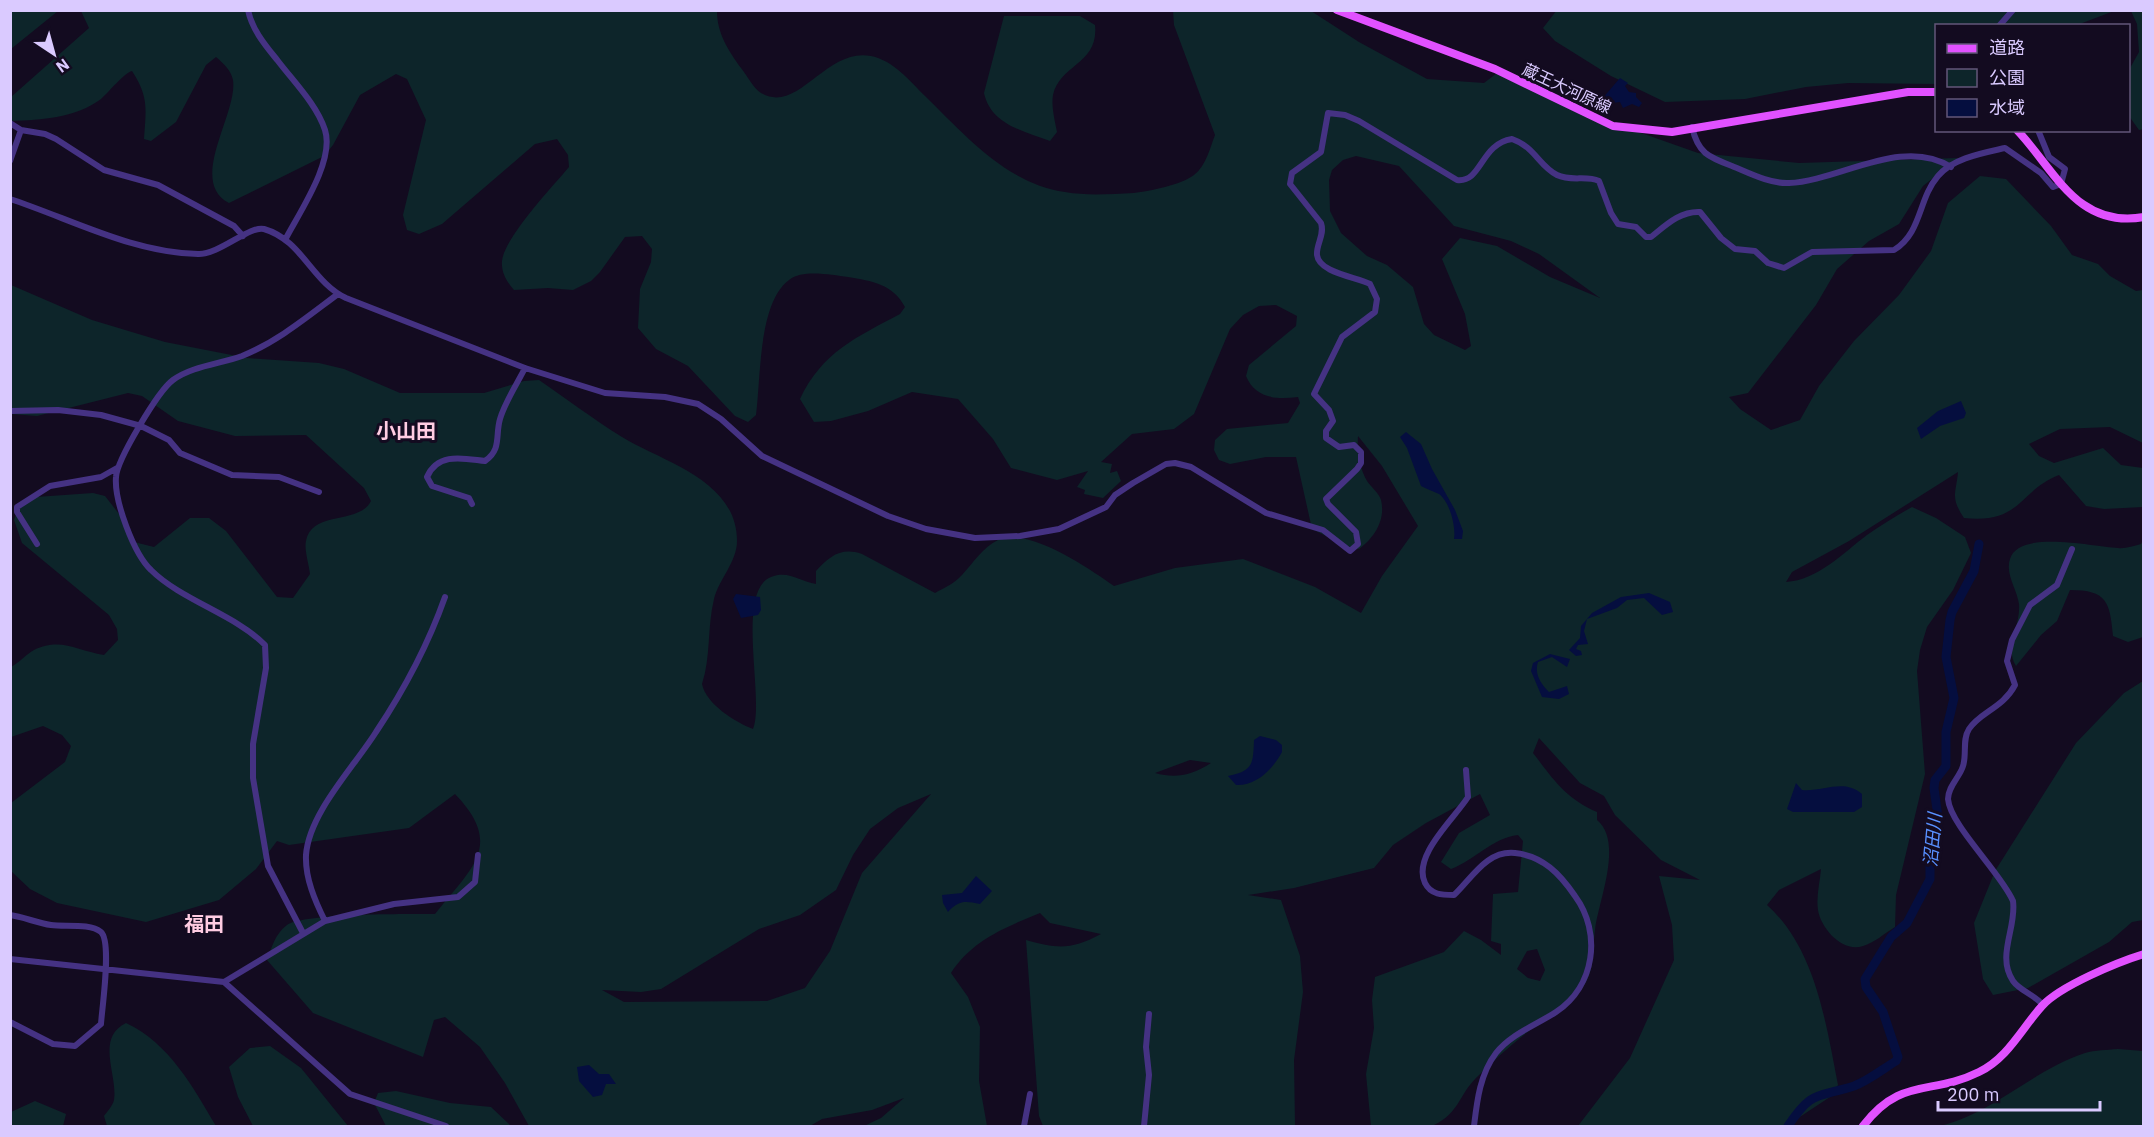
<svg xmlns="http://www.w3.org/2000/svg" width="2154" height="1137" viewBox="0 0 2154 1137" font-family="'IBM Plex Sans','Noto Sans JP',sans-serif">
<style>
.green{fill:#0d252a;fill-rule:evenodd}
.water{fill:#050e3f}
.lines{fill:none;stroke-linecap:round;stroke-linejoin:round}
.river{stroke:#050e3f;stroke-width:9}
.minor{stroke:#453283;stroke-width:6}
.major{stroke:#e151ff;stroke-width:8}
.labels{text-anchor:middle;stroke-width:6;stroke-linejoin:round;paint-order:stroke}
.street-label{font-size:16px;fill:#dacaff;stroke:#130b20}
.water-label{font-size:18px;font-style:italic;fill:#5890ff;stroke:#130b20}
.quarter-label{font-size:20px;font-weight:bold;fill:#ffcce2;stroke:#130b20}
</style>
<rect width="100%" height="100%" fill="#130b20"/>
<path class="green" d="M11 10H58V11L11 49Z
M1173 10 1311 11 1359 42 1427 79 1484 83 1501 70 1613 123 1698 153 1799 163 1958 158 1923 186 1899 224 1869 241 1837 269 1816 305 1748 393 1729 397 1740 409 1771 430 1800 420 1819 386 1854 341 1899 295 1931 251 1948 203 1980 176 2006 179 2051 226 2072 255 2098 264 2110 276 2136 291 2143 290V443L2110 427 2060 429 2029 444 2039 456 2054 463 2103 448 2121 465 2143 468V507L2104 509 2086 506 2059 475C2018 491 2022 524 1964 518 1950 497 1956 494 1958 472L1849 541 1792 572 1786 582C1818 580 1843 553 1867 535 1881 525 1896 516 1912 507L1936 518 1965 537 1971 553 1953 590 1927 627 1920 650 1917 671 1925 774 1896 895 1895 927C1885 933 1874 943 1863 946 1843 953 1821 929 1818 910 1816 896 1820 882 1821 869L1779 890 1767 905C1816 949 1826 1024 1838 1085L1830 1097 1786 1126H1578L1630 1058 1674 960 1672 925 1659 876 1700 880 1661 860 1615 815 1604 796 1580 783 1539 738 1533 753C1553 779 1565 798 1597 812V820C1624 842 1598 902 1595 930 1592 952 1596 970 1581 990 1570 1005 1549 1016 1534 1027 1513 1043 1494 1060 1476 1078 1459 1095 1459 1113 1434 1125 1422 1131 1385 1126 1371 1126L1366 1074 1374 1028 1372 1000 1375 977 1444 952 1464 931 1481 940 1501 955V944L1491 941 1493 894 1518 892 1523 841 1518 835C1492 838 1475 860 1451 869L1441 862 1459 833 1490 815 1480 794 1426 823 1393 845 1374 868 1294 888 1248 895 1281 900 1300 956 1303 992 1294 1060 1295 1126H1043L1039 1116 1026 940C1058 949 1071 950 1101 934L1050 923 1040 913C1006 927 972 940 951 973L968 997 980 1027 979 1081 987 1126H864L881 1118 904 1098 872 1110 822 1119 810 1126H529L505 1083 480 1047 445 1017 434 1020 423 1057 313 1013 267 960C272 947 275 934 287 925 304 913 409 914 435 914 471 868 505 846 455 794L409 828 289 845 277 841 256 869 219 900 146 922 57 903 30 889 11 871V803L65 762 71 746 62 735 43 726 11 737V667C19 663 25 655 34 650 61 637 77 651 104 655L118 640 117 629 109 615 22 543 14 520 18 509 36 497 93 493 105 496 123 519 134 542 154 547 190 518H209L226 531 277 597 293 598 310 574C309 565 304 550 306 541 312 510 359 525 371 501L364 488 306 435 235 436 178 421 142 396 128 393 37 416 11 414V285L92 320 165 342 247 358 319 363 344 369 400 393H484L524 381 539 380C567 399 593 419 622 437 663 462 737 480 737 541 737 562 719 579 714 599 707 628 711 656 702 684 706 704 735 722 753 729 765 700 735 591 771 577 789 570 800 582 816 584V571C830 556 841 547 862 554L935 593C944 588 955 583 962 575 974 562 982 548 998 540 1028 526 1090 569 1114 586L1175 568 1243 559 1315 587 1361 613 1382 576 1418 526 1382 466 1358 436C1357 451 1359 467 1367 481 1371 487 1379 493 1381 500 1386 520 1374 538 1359 549L1346 546 1312 529 1296 457H1266L1230 464 1219 460 1214 450 1215 440 1227 429 1288 423 1300 403 1298 397C1276 400 1255 398 1246 376L1249 365 1296 326 1297 316 1276 305 1259 306 1243 315 1230 329 1194 414 1174 429 1132 434 1101 462 1112 464 1110 473 1117 471 1121 481 1103 498 1084 494 1085 490 1077 487 1088 471 1057 480 1011 468 993 439 958 399 912 392 868 411 831 421 814 422 800 399C822 352 857 337 900 314L905 307C893 284 872 281 848 277 831 275 803 269 789 280 758 303 761 378 756 415L748 422 735 416 688 366 656 349 638 328 640 289 651 262 652 249 642 236 625 237 600 272 591 281 573 290 548 288 514 290C507 282 501 273 502 261 504 238 553 186 569 167L568 155 557 139 535 144 442 224 419 234 407 230 403 215 426 120 407 79 396 74 360 95 333 145 324 156 229 203C187 181 238 114 233 80 231 70 224 64 216 57L206 65 176 122 151 141 144 139C146 109 149 97 132 71 124 73 109 92 101 99 76 118 41 120 11 121V97L89 28 81 11H717C717 33 728 50 741 68 747 75 753 88 761 93 798 115 826 47 871 56 894 61 909 80 925 96 965 135 1007 184 1065 192 1087 196 1111 194 1134 193 1150 191 1181 185 1194 175 1206 166 1210 148 1215 135L1174 25ZM1356 156 1399 166 1454 226 1511 241 1539 254 1600 298 1550 277 1497 246 1460 238 1442 259 1465 314 1471 346 1465 350 1434 335 1424 324 1413 287 1387 265 1367 256 1341 233 1330 211 1329 180 1332 170 1343 160ZM1190 760 1211 763C1192 775 1176 779 1155 773ZM931 794 862 873 830 951 805 988 767 1001 624 1002 602 990 641 992 661 989 759 929 800 915 836 890 853 855 870 829 898 808ZM1537 949 1545 970 1540 981 1528 978 1517 969 1527 951Z
M1557 10 2114 11 2077 25 1936 26V84L1848 83 1806 87 1745 99 1665 102 1611 76 1555 41 1543 28Z
M2131 11H2143L2144 129 2139 130 2129 116V70L2139 52 2137 24Z
M1004 16H1080L1095 25C1099 64 1060 64 1053 95 1051 106 1055 121 1057 132L1050 141C1024 131 991 125 984 93Z
M2143 540V637L2128 642 2113 636C2110 602 2107 590 2070 590L2057 621 2041 635 2016 666C2004 648 2021 625 2019 604 2017 589 2005 574 2010 559 2019 529 2094 547 2118 548 2125 549 2133 546 2141 544Z
M2143 681V920L2132 922 2109 942 2028 988 1993 995 1983 979 1974 923 1995 871 2076 743 2124 693Z
M126 1023C169 1043 193 1087 216 1126H107L104 1116C107 1112 113 1105 114 1100 118 1075 95 1038 126 1023Z
M270 1046 301 1068 348 1126H253L238 1097 229 1067 250 1048Z
M2118 1049 2143 1051V1126H1940C1994 1113 2033 1070 2085 1053 2095 1050 2107 1050 2118 1049Z
M396 1091 450 1103 491 1107 511 1126H386L374 1103 378 1093Z
M35 1101 66 1114 63 1126H11V1112Z"/>
<path class="water" d="M1620 78 1628 83 1625 86 1629 92 1636 93V97L1642 103 1639 107 1632 104 1623 108 1620 102 1604 104 1601 100Z
M1961 401 1966 413 1964 418 1940 426 1921 439 1917 428 1938 411Z
M1406 432 1421 444 1432 469 1455 510 1463 531 1462 539H1454C1456 527 1450 502 1439 494 1433 491 1426 489 1421 486L1407 448 1400 437Z
M1649 593 1670 602 1673 612 1662 615 1644 598 1627 600 1617 608 1587 619 1584 631 1588 644 1578 645 1576 649 1581 651 1582 655 1576 656 1569 650 1580 638 1581 626 1592 613 1621 597Z
M736 594 760 597 761 610 758 615 741 618 733 599Z
M1550 654 1570 659 1567 667 1552 657 1538 662C1534 674 1541 684 1549 692L1567 686 1569 694 1559 699 1542 697 1531 671 1533 663Z
M1260 736 1276 740 1282 745V752C1273 769 1256 786 1236 785L1228 776C1254 771 1253 763 1254 740Z
M1796 783 1802 790C1823 792 1844 778 1862 794V807L1854 812H1793L1787 809Z
M976 876 992 891 980 904C965 901 959 900 948 912L943 903 942 895 962 893Z
M589 1065 599 1074H609L616 1084H606L602 1095 593 1097 579 1081 577 1067Z"/>
<g class="lines">
<path class="river" d="M1788 1126C1812 1090 1816 1098 1854 1086 1868 1081 1883 1069 1896 1061L1898 1057 1883 1012 1866 987 1865 979 1891 937 1907 923 1930 879V841L1937 826 1938 817 1934 788 1935 780 1946 766V732L1954 698 1946 657 1950 620 1952 612 1974 571 1979 544"/>
<path class="minor" d="M248 10C252 30 266 46 278 61 294 82 317 105 325 130 335 161 299 213 285 240
M1999 26 2013 10
M10 123 21 130 45 134 56 139 104 170 158 185 234 226 243 236
M1692 127C1698 153 1708 157 1732 166 1749 173 1770 184 1789 183 1839 181 1902 136 1951 167
M10 161 21 130
M10 199C71 219 133 253 198 254 219 255 250 225 264 229 302 240 312 282 346 298L525 368 605 393 665 397 698 404 721 419 762 456 888 516 926 529 975 538 1020 536 1059 529 1106 507 1115 495 1133 483 1166 464 1175 463 1191 467 1266 513 1323 530 1350 551 1358 544 1356 532 1328 504 1326 499 1357 469 1361 463V452L1354 445 1339 447 1326 438V431L1333 421 1329 410 1314 394 1342 337 1375 312 1377 299 1370 284C1357 277 1319 273 1317 255 1316 244 1325 235 1321 223L1290 184 1292 173 1321 152 1328 113 1345 115 1359 121 1457 180C1482 183 1480 144 1512 139 1535 147 1539 166 1557 175 1571 182 1586 175 1599 181L1611 213 1618 224 1636 227 1646 237H1651C1666 225 1680 211 1700 212L1721 238 1735 249 1755 251 1768 263 1784 268 1812 252 1894 250C1922 233 1918 199 1938 176 1953 158 1983 153 2005 148L2041 173 2053 187 2061 184 2065 169 2049 157 2038 130
M10 411 58 410 101 415 141 426 169 440 180 453 232 475 279 477 319 492
M472 504 469 498 432 486 427 477C438 451 466 459 485 461 502 449 495 436 500 419 505 402 517 384 525 368
M37 544 17 512V507L50 486 101 477 117 468
M1466 770 1468 797C1454 819 1412 856 1425 883 1431 895 1442 895 1454 895 1472 878 1487 850 1515 853 1543 856 1560 874 1575 896 1602 933 1595 986 1556 1012 1536 1025 1511 1034 1496 1053 1480 1074 1477 1101 1474 1126
M10 915C24 917 37 923 51 925 65 927 90 923 101 932 112 942 102 1008 101 1024L75 1046 53 1044 10 1022
M325 921C315 901 305 878 306 855 309 813 354 767 376 732 404 690 428 645 445 597
M303 933 268 866 253 778V744L266 668 265 645C236 615 181 600 151 570 134 554 114 501 116 477 117 460 158 391 173 380 192 366 220 364 242 356 277 342 307 317 338 294
M10 959 224 982 350 1094 446 1126
M224 982 325 921 394 904 458 897 475 882 478 855
M2043 1005C2035 995 2020 991 2013 981 1996 956 2017 927 2013 901 2001 873 1950 825 1948 799 1948 786 1960 777 1963 766 1967 754 1962 740 1969 729 1980 712 2003 708 2015 685L2007 661 2012 640 2030 605 2057 585 2072 549
M1024 1126 1030 1094
M1144 1126 1149 1075 1146 1047 1149 1014"/>
<path class="major" d="M1337 10 1495 69 1613 126 1672 132 1908 92H1936
M2017 130C2055 170 2077 229 2144 217
M1863 1126C1901 1076 1931 1096 1979 1072 2008 1058 2022 1028 2042 1006 2060 986 2118 962 2144 954"/>
</g>
<g class="labels">
<g class="street-label">
<text transform="translate(1567 88) rotate(25)" y="6">蔵王大河原線</text>
</g>
<g class="water-label">
<text transform="translate(1933 840) rotate(-85)" y="6">沼田川</text>
</g>
<g class="quarter-label">
<text x="406" y="438">小山田</text>
<text x="204" y="931">福田</text>
</g>
</g>
<rect width="2154" height="1137" fill="none" stroke="#dacaff" stroke-width="24"/>
<rect x="1935" y="24" width="195" height="108" fill="#130b20" stroke="#635779" stroke-width="1.5"/>
<rect x="1947" y="44" width="30" height="9" fill="#e151ff" stroke="#635779" stroke-width="1.5"/>
<text x="1989" y="54" font-size="18" fill="#dacaff">道路</text>
<rect x="1947" y="69" width="30" height="18" fill="#0d252a" stroke="#635779" stroke-width="1.5"/>
<text x="1989" y="84" font-size="18" fill="#dacaff">公園</text>
<rect x="1947" y="99" width="30" height="18" fill="#050e3f" stroke="#635779" stroke-width="1.5"/>
<text x="1989" y="114" font-size="18" fill="#dacaff">水域</text>
<g transform="translate(54 54) rotate(144)" stroke="#130b20" stroke-width="4.5" paint-order="stroke">
<path d="M0-4.5L10 22L0 15L-10 22Z" fill="#dacaff"/>
<text y="-9" font-size="16" font-weight="bold" text-anchor="middle" fill="#dacaff">N</text>
</g>
<path d="M1938 1101v9h162v-9" fill="none" stroke="#dacaff" stroke-width="3"/>
<text x="1947" y="1101" font-size="18" fill="#dacaff" stroke="#130b20" stroke-width="4.5" paint-order="stroke">200 m</text>
</svg>
